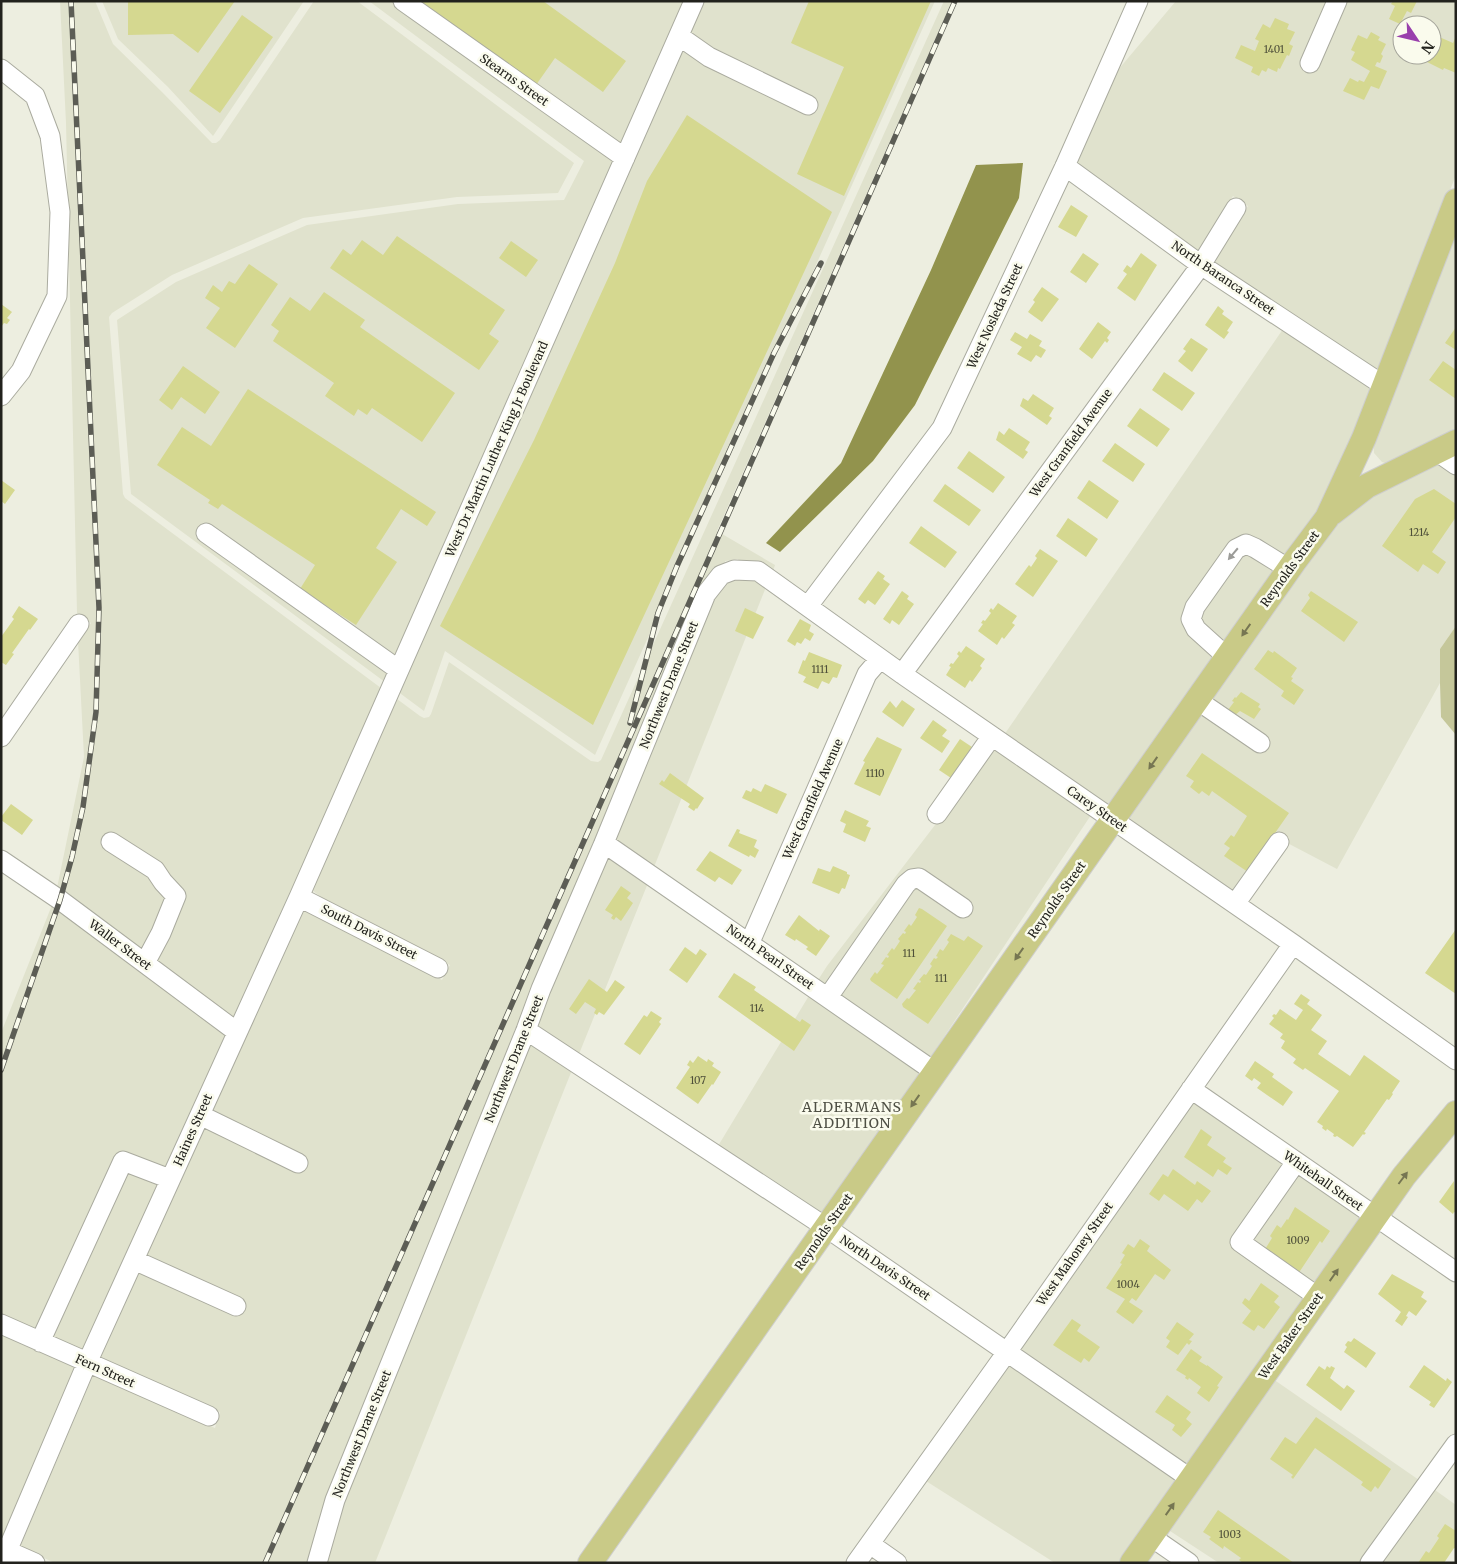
<svg xmlns="http://www.w3.org/2000/svg" width="1457" height="1564" viewBox="0 0 1457 1564" font-family="Merriweather,serif">
<style>
.built{fill:#e0e2cd;fill-rule:evenodd}
.green{fill:#c5c79a}
.water{fill:#92934d}
.building{fill:#d5d890}
.lines{fill:none;stroke-linecap:round;stroke-linejoin:round}
.minor-casing{stroke:#aaab9f;stroke-width:21}
.major-casing{stroke:#cececd;stroke-width:26}
.minor{stroke:#fff;stroke-width:19}
.major{stroke:#c9ca87;stroke-width:24}
.rail-casing{stroke:#5c5d55;stroke-width:5.5}
.rail{stroke:#fafbed;stroke-width:4;stroke-dasharray:11;stroke-linecap:butt}
.oneway{fill:#9c9c99}
.oneway2{fill:#767652}
.labels{text-anchor:middle;stroke-width:5;stroke-linejoin:round;paint-order:stroke}
.number-label{font-size:10px;fill:#4f503a}
.street-label{font-size:12px;fill:#22221d;stroke:#fafbed}
.neighbourhood-label{font-size:14px;letter-spacing:1px;fill:#4e4f44;stroke:#fafbed}
</style>
<rect width="100%" height="100%" fill="#edeee0"/>
<path class="built" d="M60 1H95L113 44 162 92 212 143H216L220 140 314 1H357L574 163 558 193 457 197 303 218 172 275 112 313 109 317 123 494 125 498 381 688 291 892 233 1018 57 888 84 757 78 641 91 623 77 613 66 123Z
M102 1H304L213 136 168 87 118 39Z
M369 1H935L595 755 445 651 424 711 131 494 117 320 176 282 307 225 458 204 564 200 584 161Z
M944 1H952L717 531 775 565 773 571 740 562 738 559 725 561V564L713 569 698 590 596 838 592 844 593 845 533 985 518 1025 514 1031 515 1032 326 1496 308 1563H55L20 1547 93 1375 215 1428 220 1412 99 1359 304 908 442 980 450 965 326 901 312 890 397 699 420 716 424 718 429 717 431 714 449 662 591 761 598 762 601 760Z
M1176 1H1456V175L1379 372 1213 263 1248 206 1233 196 1198 252 1077 164 1118 70ZM1402 25H1432V55H1402Z
M1456 230V432L1436 441 1433 439 1429 444 1388 464 1382 462 1374 453 1373 440Z
M1283 329 1372 388 1357 429H1354V435L1319 512 1110 808 1004 735Z
M1436 461 1456 474V626L1440 649V683L1337 869 1274 836 1241 898 1126 818 1334 523 1357 504Z
M737 579H756L766 587 654 867 615 840 714 599 727 582Z
M994 748 1091 815 930 1058 818 980 827 966Z
M608 856 648 883 579 1054 537 1027 550 993Z
M52 905 226 1034 82 1352 1 1315V1033Z
M810 994 920 1072 824 1216 718 1146Z
M531 1043 572 1070 375 1563H327L343 1503Z
M1194 1101 1362 1219 1188 1467 1019 1350Z
M1 1333 76 1367 2 1539 1 1538Z
M1010 1364 1178 1480 1120 1563H1055L926 1481Z
M1273 1379 1419 1480 1359 1563H1219L1167 1529Z
M1435 1490 1456 1505V1529L1428 1563H1382Z"/>
<path class="green" d="M1456 626V735L1441 717 1440 683V649Z"/>
<path class="water" d="M1023 163 1019 198 915 405 873 461 780 552 766 543 841 463 931 270 976 165Z"/>
<path class="building" d="M128 1H235L198 53 173 34 128 35Z
M418 1H543L626 61 603 92 555 58 536 85Z
M809 1H931L844 196 797 174 844 67 791 43Z
M1393 1H1417L1411 13 1407 11 1400 24 1389 19 1395 6 1391 4Z
M242 15 273 37 220 113 189 91Z
M1275 18 1289 24 1287 29 1295 32 1289 44 1293 46 1289 56 1287 55 1280 69 1278 68 1277 72 1268 68 1266 72 1262 70 1259 76 1251 72 1253 67 1235 58 1241 45 1255 51 1259 41 1255 39 1263 24 1270 28Z
M1371 32 1380 37 1378 40 1386 44 1381 54 1383 56 1380 63 1377 62 1375 66 1387 71 1379 89 1371 86 1364 100 1343 91 1350 78 1358 82 1359 80 1364 82 1370 71 1351 60 1355 52 1351 50 1358 35 1367 39Z
M1437 36 1453 43 1456 36V73L1444 68 1443 70 1427 62 1432 55 1433 50 1432 47Z
M687 115 832 212 593 725 440 626 534 440 615 263 647 181Z
M1071 205 1088 216 1076 237 1058 227Z
M397 236 505 310 489 334 499 341 479 370 330 268 343 249 351 255 362 240 383 255Z
M511 241 538 260 526 277 499 258Z
M1083 253 1099 264 1086 283 1070 272Z
M1141 253 1157 265 1135 301 1117 288 1127 274 1123 271 1127 265 1131 268Z
M249 264 278 284 235 348 206 328 220 308 205 298 213 285 222 292 229 281 235 284Z
M1042 287 1059 299 1042 322 1028 312 1035 302 1033 300Z
M324 292 365 320 360 327 455 393 422 442 372 408 367 415 358 409 354 416 325 396 334 383 273 341 279 331 271 325 290 297 310 311Z
M1 304 12 312 7 318 10 320 7 324 4 323 1 327Z
M1218 306 1224 311 1222 314 1233 322 1227 331 1229 332 1224 339 1205 325Z
M1098 322 1111 332 1107 338 1109 340 1107 343 1105 341 1092 359 1079 349Z
M1456 327V350L1445 343Z
M1015 332 1027 339 1030 334 1042 341 1039 346 1046 350 1041 358 1036 355 1031 362 1017 354 1022 347 1010 340Z
M1191 338 1208 349 1192 372 1178 361 1186 351 1183 349Z
M1443 361 1456 370V399L1429 380Z
M183 366 220 392 205 414 181 397 172 410 159 400Z
M1164 372 1195 393 1182 411 1152 390Z
M248 389 436 512 427 526 401 509 376 548 397 562 356 625 300 589 315 565 222 504 218 509 208 503 210 500 157 465 182 427 211 446Z
M1033 394 1054 408 1049 416 1052 418 1047 425 1020 406 1023 398 1028 401Z
M1140 408 1170 429 1157 447 1127 426Z
M1009 428 1030 442 1025 450 1028 452 1023 459 996 440 999 431 1004 435Z
M1115 443 1145 464 1133 482 1102 461Z
M969 451 1005 477 993 493 957 468Z
M1 480 15 490 5 504 1 501Z
M1089 480 1119 501 1107 519 1077 498Z
M945 484 981 510 969 526 933 501Z
M1434 489 1456 504V517L1432 552 1446 562 1438 574 1423 564 1418 572 1382 546 1415 499Z
M1068 518 1098 539 1086 557 1056 536Z
M921 526 957 552 945 568 909 543Z
M1040 549 1058 561 1033 597 1015 584 1029 565 1031 567 1037 558 1035 556Z
M878 571 885 576 883 579 890 584 875 605 868 600 865 604 858 599Z
M902 591 909 596 907 599 914 604 899 625 892 620 890 624 883 619Z
M1311 591 1358 622 1344 642 1301 611 1310 598 1308 595Z
M998 603 1017 616 1012 623 1015 625 1004 639 1002 637 997 645 978 631 983 624 981 623 983 620 985 621 991 613 989 611 991 608 993 610Z
M19 606 38 619 30 630 29 629 12 653 14 654 6 665 1 662V637L14 619 12 617Z
M745 608 764 617 753 639 735 631Z
M800 619 811 625 809 631 814 634 810 641 805 638 801 644 797 642 795 646 787 641Z
M966 646 985 659 980 666 982 668 972 682 970 680 965 688 946 675 951 667 949 666 951 663 953 664 959 656 957 654 959 651 961 653Z
M1268 650 1273 653 1274 651 1297 668 1291 677 1293 678 1291 681 1304 690 1294 705 1281 696 1284 691 1254 669Z
M809 652 842 665 837 678 833 677 829 684 822 681 818 689 803 682 806 677 798 673 803 660 805 661Z
M1241 692 1260 704 1258 707 1261 709 1254 719 1240 711 1235 715 1228 710 1234 702 1232 701 1235 697 1236 698Z
M902 700 915 709 903 727 882 712 890 701 896 708Z
M933 720 947 730 942 736 950 741 942 753 920 738Z
M877 737 902 749 880 796 854 784 865 762 863 761Z
M960 739 972 747 951 778 939 770Z
M1202 753 1289 813 1248 872 1224 856 1230 848 1224 844 1231 835 1234 837 1247 816 1212 791 1209 796 1202 791 1199 794 1190 787 1194 781 1186 776Z
M670 773 704 798 697 809 696 808 694 811 688 807 690 804 659 784 662 780 664 782Z
M765 784 787 794 777 814 742 798 746 790 751 792 753 788 761 792Z
M11 804 33 820 22 835 1 820V817Z
M845 810 869 821 866 826 871 828 865 842 843 832 846 824 840 821Z
M737 829 740 830 739 833 757 840 754 847 759 850 755 858 750 855 749 857 728 846Z
M710 851 742 870 732 885 719 877 715 882 696 870Z
M833 866 847 872V874L850 875 845 889 842 888 839 894 812 883 818 868 830 872Z
M621 886 631 893 627 898 633 903 621 921 616 917 614 920 611 918 613 915 605 910Z
M919 908 922 909 947 926 897 999 871 981 870 979 875 972 877 974 884 965 881 964 886 957 888 958 889 956 887 955 892 948 894 950 900 941 898 939 903 933 905 934 906 932 904 931 909 924 911 926 917 917 915 915Z
M799 915 819 931 820 929 830 936 816 956 806 949 808 947 796 939 795 941 785 935Z
M1456 929V994L1425 973Z
M951 934 964 941 968 936 983 946 928 1024 903 1007 902 1004 907 998 909 999 916 990 913 989 918 982 920 983 921 981 919 980 924 974 926 975 932 966 930 964 934 958 936 959 938 957 936 956 940 949 943 951 949 942 947 940Z
M685 947 696 955 700 949 707 954 687 983 669 970Z
M734 973 756 987 754 990 800 1022 802 1019 811 1025 794 1051 718 997Z
M589 979 607 992 615 980 625 987 604 1015 599 1012 597 1015 594 1013 596 1009 585 1002 576 1014 569 1009Z
M1301 994 1310 1000 1307 1004 1322 1015 1311 1030 1327 1041 1318 1054 1350 1076 1364 1055 1400 1081 1392 1093 1393 1094 1389 1100 1387 1099 1364 1132 1366 1133 1364 1135 1363 1134 1353 1147 1337 1136 1335 1137 1333 1136 1334 1134 1327 1129 1326 1131 1322 1128 1323 1126 1317 1122 1339 1091 1305 1068 1303 1070 1293 1063 1296 1059 1281 1048 1285 1041 1280 1038 1283 1034 1269 1024 1274 1018 1272 1016 1274 1014 1276 1015 1280 1009 1296 1020 1303 1010 1294 1004Z
M651 1011 662 1018 659 1022 661 1024 640 1055 624 1044 644 1015 647 1017Z
M698 1056 707 1062 708 1059 714 1063 712 1066 721 1072 713 1085 712 1084 698 1104 676 1088 690 1067 687 1065 690 1060 693 1063Z
M1255 1061 1274 1074 1272 1077 1293 1092 1283 1106 1257 1088 1261 1083 1254 1078 1252 1081 1245 1076Z
M1201 1129 1212 1137 1207 1145 1226 1158 1223 1162 1232 1168 1227 1175 1218 1169 1213 1177 1184 1157Z
M1173 1169 1195 1185 1197 1181 1211 1191 1202 1203 1197 1199 1188 1211 1164 1194 1159 1201 1149 1194 1163 1174 1168 1177Z
M1454 1181 1456 1213 1454 1212 1453 1214 1439 1202Z
M1295 1207 1330 1231 1322 1243 1320 1241 1298 1274 1264 1251 1272 1238 1270 1236 1277 1225 1281 1228 1287 1219 1288 1220Z
M1140 1239 1150 1246 1147 1251 1171 1270 1164 1280 1155 1274 1136 1301 1132 1298 1129 1302 1143 1311 1133 1324 1116 1312 1125 1299 1106 1288 1122 1264 1120 1263 1125 1255 1122 1253 1128 1244 1134 1248Z
M1392 1274 1424 1292 1421 1297 1427 1301 1416 1316 1409 1311 1406 1316 1408 1317 1402 1326 1395 1321 1401 1312 1378 1294Z
M1261 1283 1279 1296 1274 1302 1280 1307 1264 1329 1258 1325 1254 1331 1242 1323 1251 1311 1242 1303 1245 1298 1249 1301Z
M1072 1319 1081 1325 1077 1331 1100 1347 1089 1362 1084 1358 1081 1363 1053 1345Z
M1177 1322 1194 1334 1189 1340 1192 1341 1189 1345 1187 1343 1178 1355 1166 1347 1170 1341 1166 1338Z
M1354 1338 1376 1353 1366 1368 1344 1352 1347 1347 1345 1345 1348 1341 1351 1342Z
M1191 1349 1202 1357 1199 1361 1207 1366V1365L1223 1377 1217 1386 1219 1387 1209 1402 1197 1393 1201 1387 1189 1378 1188 1380 1185 1378 1186 1376 1176 1370Z
M1424 1365 1446 1381 1447 1378 1452 1382 1434 1408 1429 1405 1431 1402 1409 1387Z
M1319 1366 1325 1370 1327 1366 1330 1368 1331 1366 1335 1368 1330 1378 1344 1389 1347 1385 1355 1391 1341 1411 1306 1385Z
M1167 1395 1191 1412 1186 1419 1192 1424 1181 1437 1172 1430 1175 1425 1155 1412Z
M1316 1417 1391 1469 1378 1489 1375 1486 1371 1492 1361 1485 1363 1482 1315 1448 1293 1479 1291 1477 1293 1475 1270 1459 1285 1437 1296 1444Z
M1218 1510 1294 1563H1243L1239 1560 1241 1558 1224 1546 1223 1549 1209 1539 1211 1537 1203 1532Z
M1445 1524 1456 1531V1549L1454 1548 1444 1563H1418L1426 1551 1429 1553 1439 1538 1437 1536Z"/>
<g class="lines">
<g class="minor-casing">
<path id="minor" d="M403 1 625 158
M679 36 709 57 808 105
M1310 63 1337 1
M1 69 35 96 50 136 60 212 57 296 21 371 1 396
M1065 166 1201 265 1383 385
M1436 451 1456 465
M206 533 399 670
M808 606 942 428 1065 166 1138 1
M1227 657 1196 629 1191 619 1195 607 1236 549 1246 544 1255 548 1289 569
M902 674 1201 265 1236 208
M1197 700 1260 743
M1 737 79 624
M937 814 992 736
M111 842 155 870 163 882 176 896 161 933 145 963
M604 843 935 1072
M1 860 60 900 237 1032
M299 897 438 968
M1235 904 1279 842
M750 942 867 674 880 659
M828 997 906 884 912 879 919 878 963 908
M526 1030 827 1228 1191 1479
M1191 1089 1456 1272
M200 1115 298 1163
M1296 1162 1240 1242 1318 1297
M134 1260 236 1306
M1 1324 209 1416
M40 1342 123 1161 170 1179
M1150 1536 1189 1563
M870 1544 897 1563
M1 1548 35 1563
M2 1563 87 1363 299 897 694 1
M317 1563 335 1500 526 1030 541 989 604 843 706 594 721 575 734 570 758 571 902 674 1293 944 1456 1060
M856 1563 1007 1352 1293 944
M1370 1563 1456 1444"/>
</g>
<g class="major-casing">
<path id="major" d="M1332 513 1367 486 1456 442
M590 1563 1294 562 1327 518 1364 438 1456 201
M1132 1563 1404 1176 1456 1113"/>
</g>
<use href="#minor" class="minor"/>
<use href="#major" class="major"/>
<g class="rail-casing">
<path id="rail" d="M630 723 658 613 677 566 774 353 821 263
M1 1070 60 900 72 857 83 807 96 712 99 608 71 1
M265 1563 955 1"/>
</g>
<use href="#rail" class="rail"/>
</g>
<defs><path id="oneway-solid" d="M-6-.8H1V-3.2L6.5 0L1 3.2V.8H-6Z" transform="scale(1.25)"/></defs>
<use class="oneway" href="#oneway-solid" transform="translate(1233 554) rotate(130)"/>
<g class="oneway2">
<use href="#oneway-solid" transform="translate(1246 630) rotate(125)"/>
<use href="#oneway-solid" transform="translate(1153 763) rotate(125)"/>
<use href="#oneway-solid" transform="translate(1019 954) rotate(125)"/>
<use href="#oneway-solid" transform="translate(915 1101) rotate(125)"/>
<use href="#oneway-solid" transform="translate(1403 1178) rotate(-53)"/>
<use href="#oneway-solid" transform="translate(1334 1275) rotate(-55)"/>
<use href="#oneway-solid" transform="translate(1170 1509) rotate(-55)"/>
</g>
<g class="labels">
<g class="number-label">
<text x="1274" y="53">1401</text>
<text x="1419" y="536">1214</text>
<text x="820" y="673">1111</text>
<text x="875" y="777">1110</text>
<text x="909" y="957">111</text>
<text x="941" y="982">111</text>
<text x="757" y="1012">114</text>
<text x="698" y="1084">107</text>
<text x="1298" y="1244">1009</text>
<text x="1128" y="1288">1004</text>
<text x="1230" y="1538">1003</text>
</g>
<g class="street-label">
<text transform="translate(514 80) rotate(35)" y="4">Stearns Street</text>
<text transform="translate(1223 278) rotate(34)" y="4">North Baranca Street</text>
<text transform="translate(995 316) rotate(-65)" y="4">West Nosleda Street</text>
<text transform="translate(1071 443) rotate(-54)" y="4">West Granfield Avenue</text>
<text transform="translate(497 449) rotate(-66)" y="4">West Dr Martin Luther King Jr Boulevard</text>
<text transform="translate(1290 569) rotate(-54)" y="4">Reynolds Street</text>
<text transform="translate(669 685) rotate(-68)" y="4">Northwest Drane Street</text>
<text transform="translate(813 799) rotate(-66)" y="4">West Granfield Avenue</text>
<text transform="translate(1097 809) rotate(35)" y="4">Carey Street</text>
<text transform="translate(1057 900) rotate(-55)" y="4">Reynolds Street</text>
<text transform="translate(369 932) rotate(27)" y="4">South Davis Street</text>
<text transform="translate(120 945) rotate(37)" y="4">Waller Street</text>
<text transform="translate(770 957) rotate(35)" y="4">North Pearl Street</text>
<text transform="translate(514 1059) rotate(-68)" y="4">Northwest Drane Street</text>
<text transform="translate(193 1130) rotate(-66)" y="4">Haines Street</text>
<text transform="translate(1323 1181) rotate(35)" y="4">Whitehall Street</text>
<text transform="translate(824 1232) rotate(-55)" y="4">Reynolds Street</text>
<text transform="translate(1075 1254) rotate(-55)" y="4">West Mahoney Street</text>
<text transform="translate(885 1268) rotate(34)" y="4">North Davis Street</text>
<text transform="translate(1291 1336) rotate(-55)" y="4">West Baker Street</text>
<text transform="translate(105 1371) rotate(24)" y="4">Fern Street</text>
<text transform="translate(362 1434) rotate(-68)" y="4">Northwest Drane Street</text>
</g>
<g class="neighbourhood-label">
<text x="852" y="1112">ALDERMANS<tspan x="852" dy="16">ADDITION</tspan></text>
</g>
</g>
<rect width="1457" height="1564" fill="none" stroke="#22221d" stroke-width="5"/>
<g transform="translate(1417 40) rotate(125)"><circle r="24" fill="#fafbed" stroke="#a4a49a"/>
<path d="M0-4L9 19L0 12L-9 19Z" fill="#9940ac"/>
<text y="-8" font-size="14" font-weight="bold" text-anchor="middle" fill="#22221d">N</text>
</g>
</svg>
